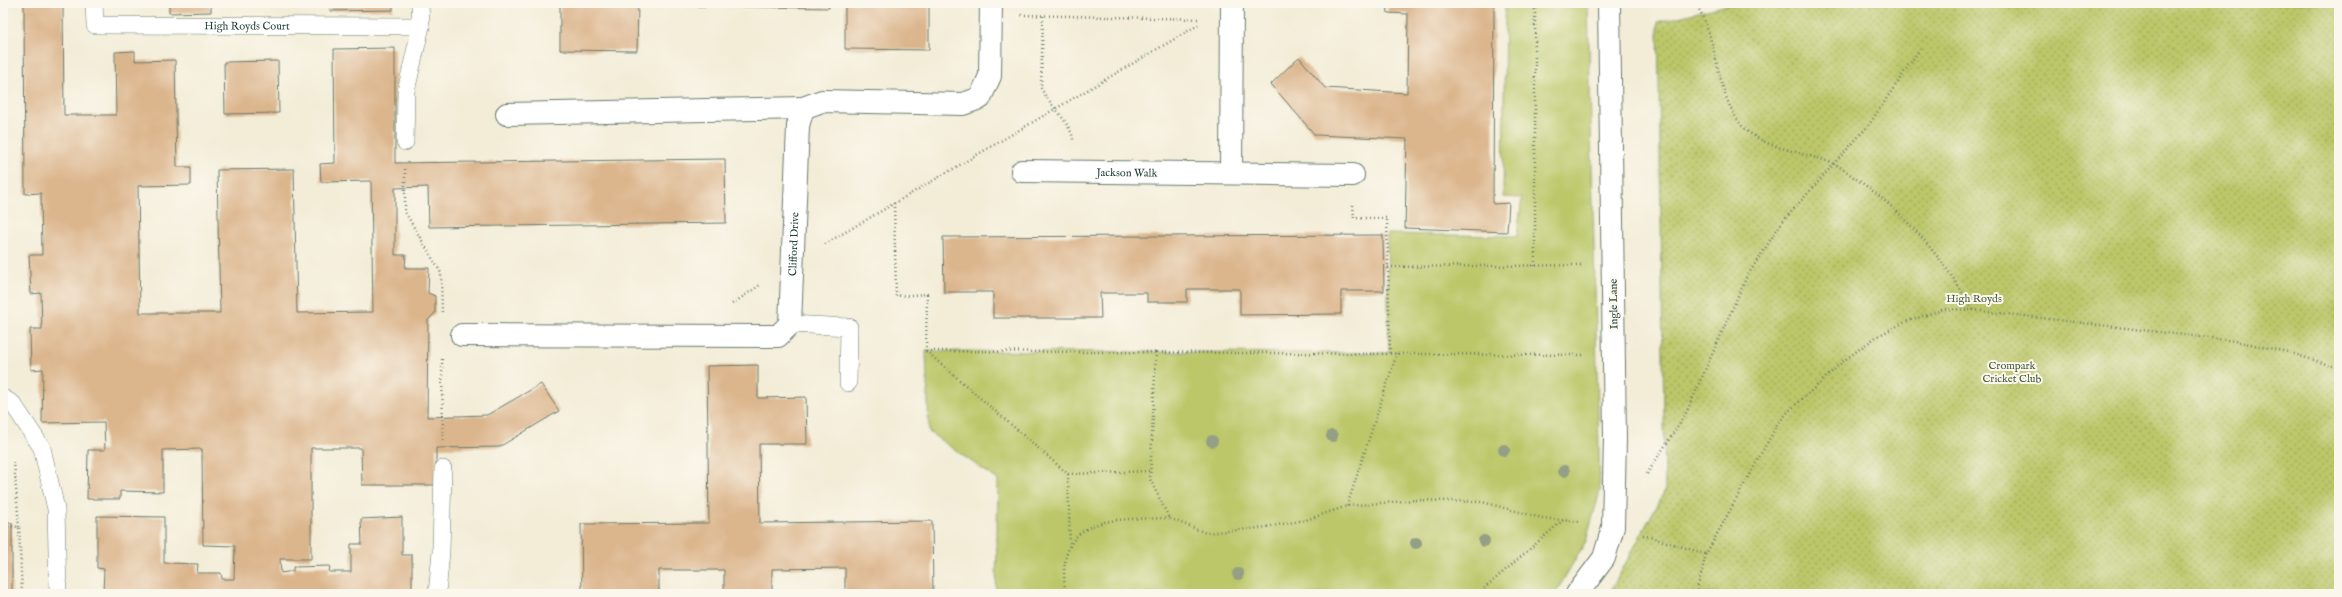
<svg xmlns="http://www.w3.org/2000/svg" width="2342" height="597" viewBox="0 0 2342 597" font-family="'IM FELL English',serif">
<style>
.grass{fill:#bbc769;stroke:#6d824e}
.park{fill:url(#park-dots);stroke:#6d824e}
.building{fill:#dbb58c}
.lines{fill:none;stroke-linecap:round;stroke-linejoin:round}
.service-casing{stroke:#697b6d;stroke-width:18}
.minor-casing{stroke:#697b6d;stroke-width:24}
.path{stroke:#697b6d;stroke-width:2.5;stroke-dasharray:1 3;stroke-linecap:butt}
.service{stroke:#fff;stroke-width:17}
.minor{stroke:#fff;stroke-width:22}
.tree{fill:#949f85}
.labels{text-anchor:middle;stroke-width:4;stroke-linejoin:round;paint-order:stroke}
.street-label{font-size:11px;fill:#1f3d34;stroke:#fbf7ec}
.park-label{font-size:11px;fill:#466041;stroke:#fbf7ec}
</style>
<defs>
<pattern id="park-dots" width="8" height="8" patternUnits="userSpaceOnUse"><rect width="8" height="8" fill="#bbc769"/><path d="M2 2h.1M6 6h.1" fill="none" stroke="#97a357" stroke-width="1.8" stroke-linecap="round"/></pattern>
</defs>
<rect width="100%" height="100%" fill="#fbf7ec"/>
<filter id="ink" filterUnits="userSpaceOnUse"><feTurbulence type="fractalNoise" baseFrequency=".025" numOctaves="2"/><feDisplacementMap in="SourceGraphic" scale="8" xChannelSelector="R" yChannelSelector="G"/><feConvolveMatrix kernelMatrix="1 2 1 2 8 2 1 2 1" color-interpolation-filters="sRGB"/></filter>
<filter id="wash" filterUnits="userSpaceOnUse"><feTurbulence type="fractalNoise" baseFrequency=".012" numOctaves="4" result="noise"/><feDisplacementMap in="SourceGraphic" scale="16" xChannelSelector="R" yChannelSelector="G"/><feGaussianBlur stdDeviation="0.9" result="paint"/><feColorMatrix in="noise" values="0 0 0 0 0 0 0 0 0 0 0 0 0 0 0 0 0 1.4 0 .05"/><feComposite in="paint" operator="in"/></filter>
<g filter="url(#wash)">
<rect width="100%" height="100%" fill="#f3edd8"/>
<path class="grass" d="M1505 3H1588L1600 491 1586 541 1555 594H996L998 480 929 432 926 351 1389 353 1387 234 1517 236 1522 198 1503 197Z"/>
<path class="park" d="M1735 3H2339V594H1609L1665 490 1658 22Z"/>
<g id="blocks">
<path class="building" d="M24 3H63L64 115H116L115 52 135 51V61L175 60 177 167H191V185L138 186 140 313H220L217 170 294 169 297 313 373 312 371 181 321 182 320 164 335 163 334 49 395 48V163L725 159 726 223 429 227 428 187 395 188V255H406L405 268H429L428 293 435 296V313L428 320 427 417 487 415 541 384 559 411 499 447 436 448V485H362L361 448H311V559H280L281 573 293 571V567L330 566 329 572H351V544H362L361 519 402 517V555H412V594H103L104 569 97 568V516L164 517V563L198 564 197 573H221L222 579H234L235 546 203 545 202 449 163 450V492L120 491V499H87L88 450H105L104 422 42 423 43 369 31 370 30 329H42L41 293 31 294 29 255H42L41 193 25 194Z
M169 3H211V12L169 13Z
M289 3H305V6H289Z
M329 3H393V10L330 11Z
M560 3H638L637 51 560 50Z
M681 3H829V8L681 6Z
M845 3H929V50L845 49Z
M1387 3H1494L1493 204 1509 203 1507 232 1405 228 1407 139 1315 135 1271 84 1299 57 1325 88 1407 93 1408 14 1388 13Z
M278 61 279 113 225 114 224 62Z
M1383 235 1384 291H1341V314L1240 315V289H1187V302H1147V293H1100L1101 318H993V292H944L943 237Z
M758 365V398L806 397 807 444H759L760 523 932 521 933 594H845V568L772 569V594H724V570H659V594H582L581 524 709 523 707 366Z
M3 523H12V594H3Z"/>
</g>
</g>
<g filter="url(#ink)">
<use href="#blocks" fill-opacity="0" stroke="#697b6d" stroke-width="1"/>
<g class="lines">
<g class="service-casing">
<g id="service">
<path id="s1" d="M94 3 95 25 421 26"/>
<path d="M405 142 406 91 421 26 420 3"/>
<path d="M790 324 849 327 848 383"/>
<path d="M3 398 13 404 42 448 56 509 58 594"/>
<path d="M437 594 441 552 443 469"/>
</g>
</g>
<g class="minor-casing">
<g id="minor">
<path d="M507 114 803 108"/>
<path id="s2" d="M1022 171 1353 175"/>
<path d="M1231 173 1232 3"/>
<path id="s3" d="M462 335 778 336 790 324 798 126 803 108 822 101 963 104 980 98 990 76 991 3"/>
<path d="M1577 594 1604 558 1613 527 1615 438 1609 3"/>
</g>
</g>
<path class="path" d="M1695 3C1720 39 1714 97 1745 129 1764 148 1807 153 1832 163 1840 166 1848 173 1855 178 1905 212 1943 258 1973 310
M1021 15 1200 19
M1043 16 1041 88C1048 103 1072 124 1073 140
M405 169V212L441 273 442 312
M894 203 896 296 927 294 926 351
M1353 205 1354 218H1387L1390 353
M825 244 1200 24
M1535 266V3
M1388 267 1582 265
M732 304 760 285
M926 351 1583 355
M926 351 1068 474 1070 549
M1156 352 1150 479 1169 518 1206 533 1260 528 1306 520 1347 506 1416 500 1482 502 1542 518 1581 522
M442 359 443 440
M14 462 19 527
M1068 474 1150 471
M1647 474 1686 413 1746 278 1782 222 1868 126 1920 49
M3 492 6 526 19 527 22 594
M1347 506 1397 353
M1643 535 1706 554
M1065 594C1065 584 1063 573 1065 563 1071 512 1131 520 1169 518
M1478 594 1563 520
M1696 594 1706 554 1777 425 1788 412 1846 359 1876 337 1905 322 1945 309 1973 310 2235 341 2288 352 2339 368"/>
<use href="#service" class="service"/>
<use href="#minor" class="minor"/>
</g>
<g class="tree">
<circle cx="1332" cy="436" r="6"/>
<circle cx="1212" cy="441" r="6"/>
<circle cx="1504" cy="450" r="6"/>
<circle cx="1564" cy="471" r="6"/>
<circle cx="1484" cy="541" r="6"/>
<circle cx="1416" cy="543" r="6"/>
<circle cx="1238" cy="574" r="6"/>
</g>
</g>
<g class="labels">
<g class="street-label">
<text dy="4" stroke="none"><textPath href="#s1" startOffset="174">High Royds Court</textPath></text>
<text dy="4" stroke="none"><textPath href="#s2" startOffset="105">Jackson Walk</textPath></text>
<text dy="4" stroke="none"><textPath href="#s3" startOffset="413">Clifford Drive</textPath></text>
<text transform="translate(1613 304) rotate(-91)" y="4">Ingle Lane</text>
</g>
<g class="park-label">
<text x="1974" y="302">High Royds</text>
<text x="2012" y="369">Crompark<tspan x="2012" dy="13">Cricket Club</tspan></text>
</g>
</g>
<rect width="2342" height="597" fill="none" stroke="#fbf7ec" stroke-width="16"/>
</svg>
